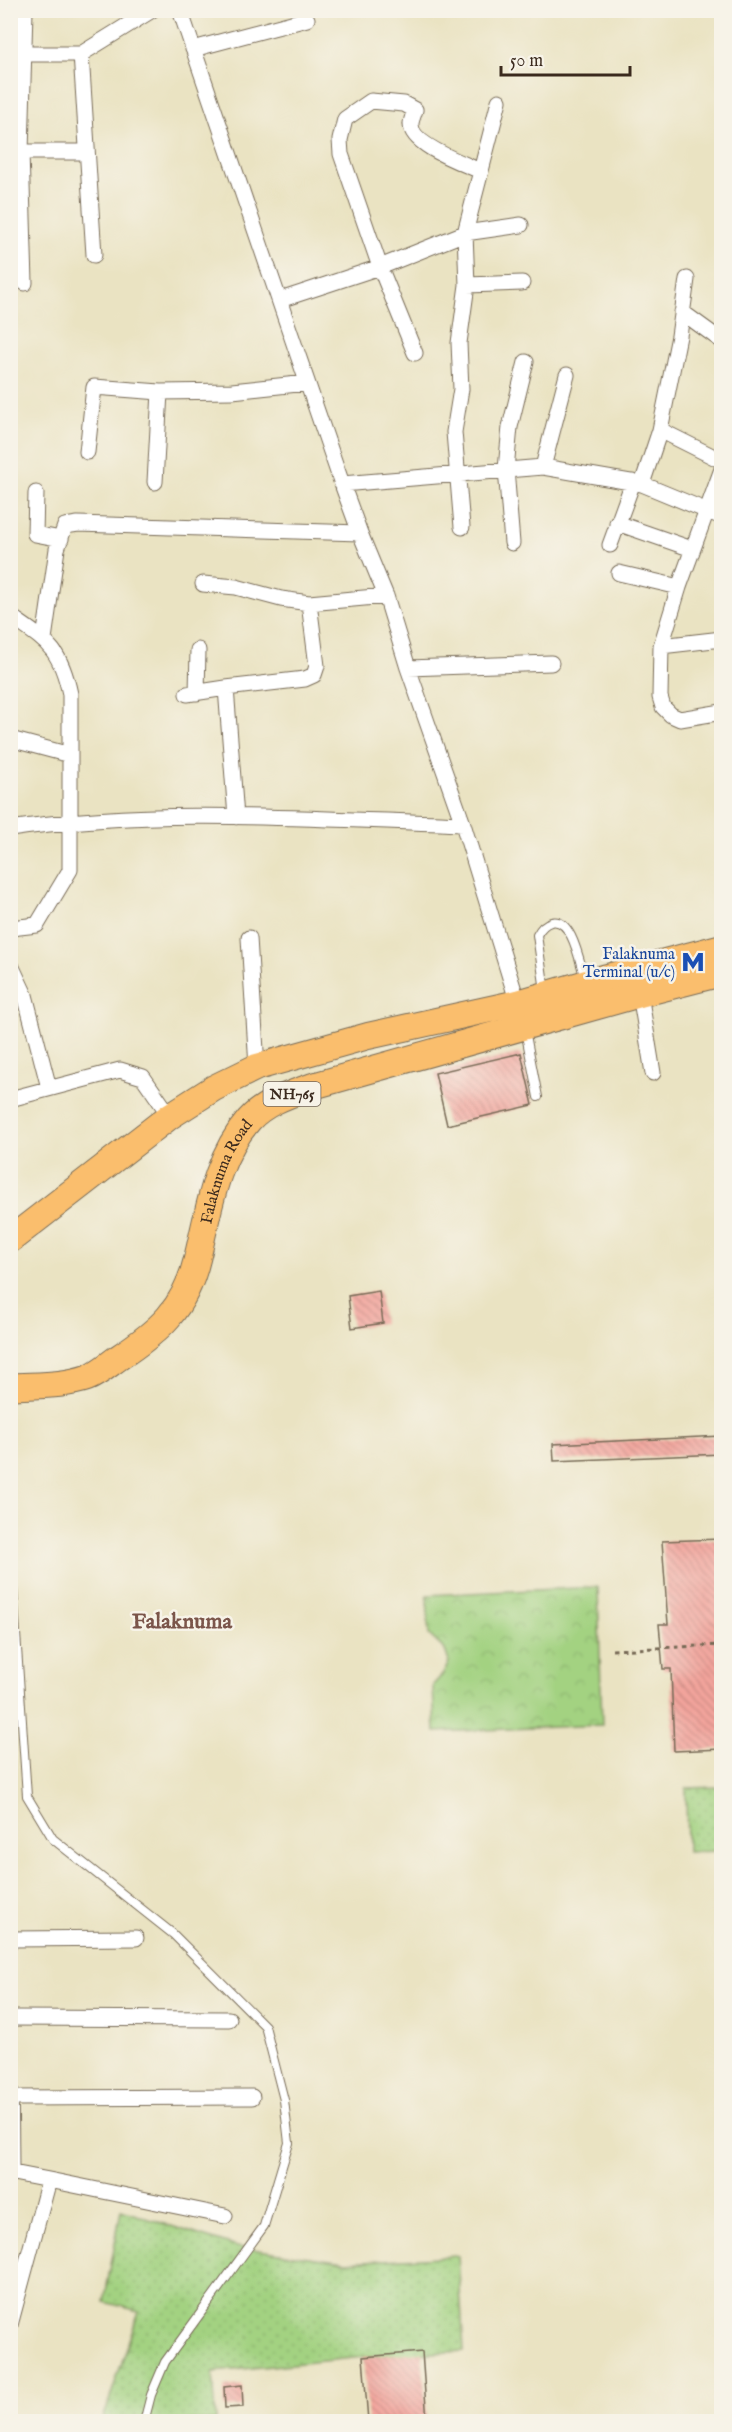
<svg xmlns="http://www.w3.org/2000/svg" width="732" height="2432" viewBox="0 0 732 2432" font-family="'IM FELL English',serif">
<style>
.grass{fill:url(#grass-dots);stroke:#6f7e50;stroke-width:1.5}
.park{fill:url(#park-crowns);stroke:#6f7e50;stroke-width:1.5}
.building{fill:url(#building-back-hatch)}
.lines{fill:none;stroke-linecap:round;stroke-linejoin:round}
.service-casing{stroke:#786b57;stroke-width:10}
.minor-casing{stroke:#786b57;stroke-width:17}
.trunk-casing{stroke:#786b57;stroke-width:28}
.path{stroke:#786b57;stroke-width:3;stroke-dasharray:4.5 4.5;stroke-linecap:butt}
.service{stroke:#fff;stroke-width:8}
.minor{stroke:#fff;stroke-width:15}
.trunk{stroke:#fabe6d;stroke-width:26}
.rail{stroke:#3b2a1e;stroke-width:4.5}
.labels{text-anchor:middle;stroke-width:5;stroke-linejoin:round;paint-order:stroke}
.shield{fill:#f7f3e8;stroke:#73665b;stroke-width:1.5}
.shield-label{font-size:15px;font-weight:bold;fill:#3b2a1e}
.transit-label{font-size:16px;fill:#164399;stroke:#f7f3e8;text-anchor:end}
.street-label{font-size:16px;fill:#3b2a1e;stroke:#f7f3e8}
.district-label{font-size:22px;font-weight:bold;fill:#7b554a;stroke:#f7f3e8}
</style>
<defs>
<pattern id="grass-dots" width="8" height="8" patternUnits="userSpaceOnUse" patternTransform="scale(1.5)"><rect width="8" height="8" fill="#a3d281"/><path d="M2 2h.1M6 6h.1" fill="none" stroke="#8db46f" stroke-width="1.8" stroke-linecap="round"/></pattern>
<pattern id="park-crowns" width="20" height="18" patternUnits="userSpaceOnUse" patternTransform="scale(1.5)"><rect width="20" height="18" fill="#a3d281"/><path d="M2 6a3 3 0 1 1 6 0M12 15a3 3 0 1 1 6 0" fill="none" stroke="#8db46f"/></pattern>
<pattern id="building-back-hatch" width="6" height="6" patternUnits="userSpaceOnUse" patternTransform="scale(1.5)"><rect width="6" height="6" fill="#f3a49c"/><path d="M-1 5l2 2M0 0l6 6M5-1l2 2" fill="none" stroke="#c6867f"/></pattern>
</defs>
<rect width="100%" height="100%" fill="#f7f3e8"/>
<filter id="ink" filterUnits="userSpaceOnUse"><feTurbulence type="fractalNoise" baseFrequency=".0167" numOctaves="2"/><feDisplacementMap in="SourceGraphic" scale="12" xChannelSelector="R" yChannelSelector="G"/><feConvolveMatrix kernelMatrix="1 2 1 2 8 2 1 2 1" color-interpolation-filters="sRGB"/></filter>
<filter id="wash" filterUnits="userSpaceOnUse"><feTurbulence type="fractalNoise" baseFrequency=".008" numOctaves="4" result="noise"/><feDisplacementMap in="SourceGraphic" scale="24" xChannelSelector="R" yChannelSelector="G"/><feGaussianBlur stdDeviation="1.35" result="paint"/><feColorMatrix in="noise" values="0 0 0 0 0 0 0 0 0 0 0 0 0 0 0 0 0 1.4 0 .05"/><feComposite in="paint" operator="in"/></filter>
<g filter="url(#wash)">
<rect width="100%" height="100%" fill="#eae3c2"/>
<path class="grass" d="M721 1787V1851L687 1852 686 1788Z
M121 2210 237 2247 345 2262 458 2256 464 2351 363 2357 213 2372 216 2421 102 2422 139 2311 104 2302Z"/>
<path class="park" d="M598 1587 602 1725 435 1732 433 1685 443 1674 449 1662 445 1650 429 1635 427 1595Z"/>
<g id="blocks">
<path class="building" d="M521 1053 533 1105 447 1125 435 1073Z
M379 1291 383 1323 352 1328 348 1296Z
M722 1436V1454L554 1461 553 1444Z
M722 1539V1749L674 1751 671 1669H663L659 1624H668L662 1541Z
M422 2352 427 2421H368L363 2357Z
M242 2385 243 2407 225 2408 224 2387Z"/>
</g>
</g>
<g filter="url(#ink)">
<use href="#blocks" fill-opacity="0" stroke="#786b57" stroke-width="1.5"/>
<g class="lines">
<g class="service-casing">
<path id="service" d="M545 991 537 935C540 929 544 924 551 922 572 916 580 964 585 979
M525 1030 538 1097
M10 1544 27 1796 53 1839 173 1934 265 2026 284 2100 289 2143 264 2226 165 2362 151 2395 144 2422"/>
</g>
<g class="minor-casing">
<path id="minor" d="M25 10 21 152 25 283
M180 10 342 484 360 533 386 596 408 668 463 824 520 1010
M193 49 307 19
M10 54H81L152 10
M81 54 94 255
M10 152H87
M467 285 522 283
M280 300 380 267 465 233 521 225
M682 312 722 341
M415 353 380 267 341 154 340 140 345 119 371 101 404 104 415 110C414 114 411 120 411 124 410 145 463 163 480 171
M160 392 232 391 307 383
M660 430 722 461
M87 452 94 387 160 392 155 482
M543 467 567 375
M722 469 679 587 661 646 660 697 663 707 671 715 680 719 722 712
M342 484 543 467 642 484 722 517
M642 484 660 430 679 336 687 279
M36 493 35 534 61 539
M617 523 692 549
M462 527 454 432 461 389 459 343 467 285 465 233 499 101
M512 543 506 469 510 427 526 362
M610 545 633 482
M619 573 679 587
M203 584 236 587 281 599 309 603
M10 616C47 642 60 647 70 694V870L37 925 11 928 10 930
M44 639 57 549 65 526 78 524 360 533
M661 646 722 639
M408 668 551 663
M226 688 305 679 314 675 317 666 309 603 386 596
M197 693 198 650
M187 694 226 688 236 817
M10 739 70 755
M10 829C159 807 313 819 463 824
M249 938 257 1067
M10 963 25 995 49 1088
M640 994 653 1073
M10 1099 120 1070 143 1077 170 1116
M10 1939 136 1938
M10 2018 229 2019
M10 2060 11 2168 13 2173 49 2180 10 2325
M12 2098 252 2097
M49 2180 225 2216"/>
</g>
<g class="trunk-casing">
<g id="trunk">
<path d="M10 1240 170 1116 214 1088 257 1067 368 1036 518 1003 607 977 722 947"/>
<path id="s1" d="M10 1387C35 1385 64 1386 87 1378 98 1374 108 1365 118 1358 159 1331 185 1309 197 1259 209 1210 215 1159 249 1120 265 1102 291 1094 313 1086L640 994 722 973"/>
</g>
</g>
<path class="path" d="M612 1650 722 1645"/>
<use href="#service" class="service"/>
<use href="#minor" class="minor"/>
<use href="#trunk" class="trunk"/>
<path class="rail" d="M707 10 722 18"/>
</g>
</g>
<defs>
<g id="metro-bare" transform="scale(1.8)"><path d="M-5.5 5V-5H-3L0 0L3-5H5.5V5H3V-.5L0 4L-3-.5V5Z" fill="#1a4fb4" stroke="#f7f3e8" stroke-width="2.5" paint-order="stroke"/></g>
</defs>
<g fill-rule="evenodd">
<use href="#metro-bare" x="693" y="962"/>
</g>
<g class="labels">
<rect class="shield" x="263.5" y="1082" width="57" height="24" rx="4.5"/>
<g class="shield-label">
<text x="292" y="1099">NH765</text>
</g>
<g class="transit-label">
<text x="675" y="959">Falaknuma<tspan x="675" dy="18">Terminal (u/c)</tspan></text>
</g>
<g class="street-label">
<text dy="6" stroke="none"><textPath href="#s1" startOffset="338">Falaknuma Road</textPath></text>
</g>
<g class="district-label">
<text x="182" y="1628">Falaknuma</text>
</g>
</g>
<rect width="732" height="2432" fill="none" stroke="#f7f3e8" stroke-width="36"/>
<path d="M501 66v9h129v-9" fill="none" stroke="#3b2a1e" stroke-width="3"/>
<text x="510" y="66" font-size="18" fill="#3b2a1e" stroke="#f7f3e8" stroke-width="4.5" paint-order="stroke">50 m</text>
</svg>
